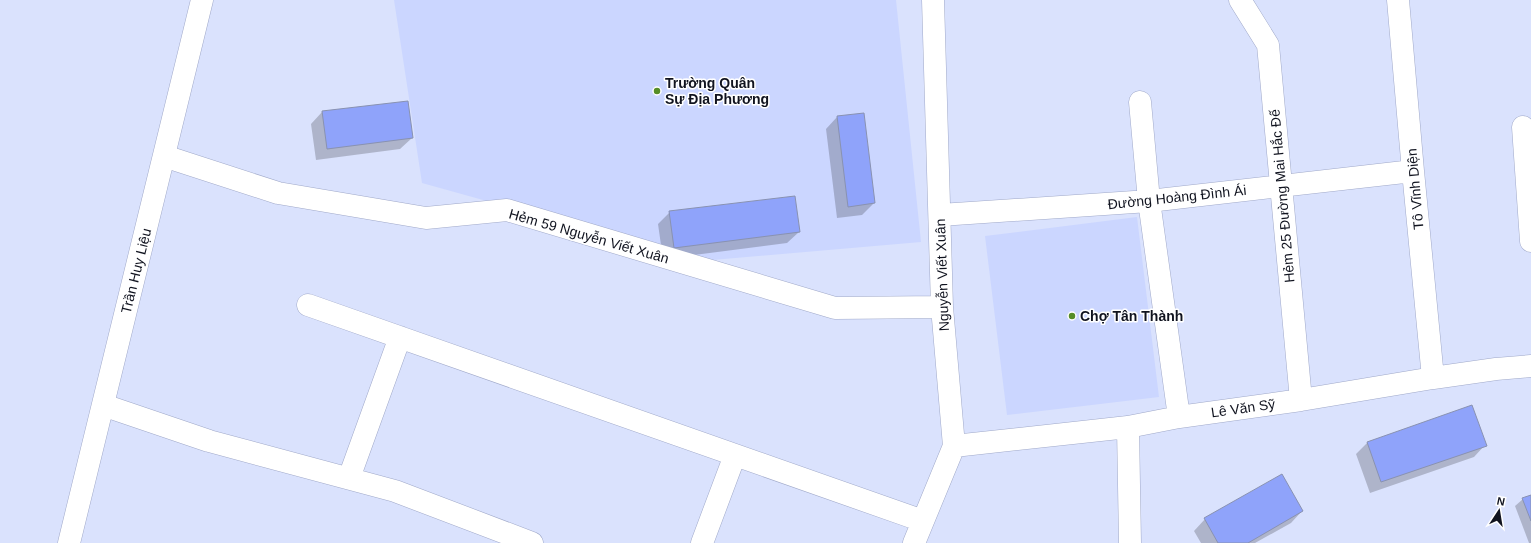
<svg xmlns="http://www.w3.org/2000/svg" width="1531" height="543" viewBox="0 0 1531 543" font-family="Arial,sans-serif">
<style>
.built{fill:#cbd6ff}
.shadow{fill:#0003}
.building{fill:#8fa3fa;stroke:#8992b1}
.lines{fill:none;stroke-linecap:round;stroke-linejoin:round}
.minor-casing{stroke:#a0a9c9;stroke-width:23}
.minor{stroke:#fff;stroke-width:22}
.poi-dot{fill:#568d27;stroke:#fff;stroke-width:1.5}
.labels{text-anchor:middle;stroke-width:3;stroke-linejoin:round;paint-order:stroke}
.poi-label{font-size:14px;font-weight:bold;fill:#10131f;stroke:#fff;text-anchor:start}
.street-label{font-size:14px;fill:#10131f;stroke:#fff}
</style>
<rect width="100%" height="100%" fill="#dae2fd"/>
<path class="built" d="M394 0H896L921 242 701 261 422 183Z
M1137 217 1159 397 1007 415 985 236Z"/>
<path class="shadow" d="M322 112 412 138 400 149 316 160 311 124Z
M837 117 874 203 862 215 837 218 826 129Z
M670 212 799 232 787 243 663 259 658 224Z
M1367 443 1485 445 1474 457 1370 493 1356 454Z
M1531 496V543H1529L1515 506 1523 499Z
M1302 511 1291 523 1255 543H1201L1194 531 1205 519Z"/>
<path class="building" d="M408 101 413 138 327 149 322 111Z
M864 113 875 203 848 207 837 116Z
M795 196 800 232 674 248 669 211Z
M1472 405 1487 446 1381 482 1367 442Z
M1282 474 1303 511 1248 543H1218L1204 518Z
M1531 495V521L1522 498Z"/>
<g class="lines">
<g class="minor-casing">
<path id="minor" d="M1240 0 1268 45 1301 400
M1398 0 1413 171 1433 378
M1140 102 1149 201 1179 417
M1523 127 1531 241
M164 156 278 193 426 218 507 210 835 308 942 307
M940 215 1149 201 1413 171
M308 305 923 521
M103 405 209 441 395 491 532 543
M1128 427 1130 543
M954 446 1128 427 1179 417 1301 400 1433 378 1496 369 1531 366
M349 478 400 337
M69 543 202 0
M702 543 735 455
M914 543 954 446 942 307 933 0"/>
</g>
<use href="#minor" class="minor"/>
</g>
<g class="poi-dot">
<circle cx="657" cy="91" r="4"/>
<circle cx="1072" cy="316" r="4"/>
</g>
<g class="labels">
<g class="poi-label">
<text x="665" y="88">Trường Quân<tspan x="665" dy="16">Sự Địa Phương</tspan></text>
<text x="1080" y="321">Chợ Tân Thành</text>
</g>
<g class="street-label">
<text transform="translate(1415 189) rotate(-95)" y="5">Tô Vĩnh Diện</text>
<text transform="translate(1282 196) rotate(-95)" y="5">Hẻm 25 Đường Mai Hắc Đế</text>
<text transform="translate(1177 197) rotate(-6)" y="5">Đường Hoàng Đình Ái</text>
<text transform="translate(589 236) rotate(16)" y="5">Hẻm 59 Nguyễn Viết Xuân</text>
<text transform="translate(136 271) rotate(-76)" y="5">Trần Huy Liệu</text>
<text transform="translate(942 275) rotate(-92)" y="5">Nguyễn Viết Xuân</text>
<text transform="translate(1243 408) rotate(-8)" y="5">Lê Văn Sỹ</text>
</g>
</g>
<g transform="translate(1499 511) rotate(12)" stroke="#ffffff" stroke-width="3" paint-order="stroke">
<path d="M0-3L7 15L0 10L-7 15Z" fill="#10131f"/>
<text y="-6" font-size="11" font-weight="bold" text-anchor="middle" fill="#10131f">N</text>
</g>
</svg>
